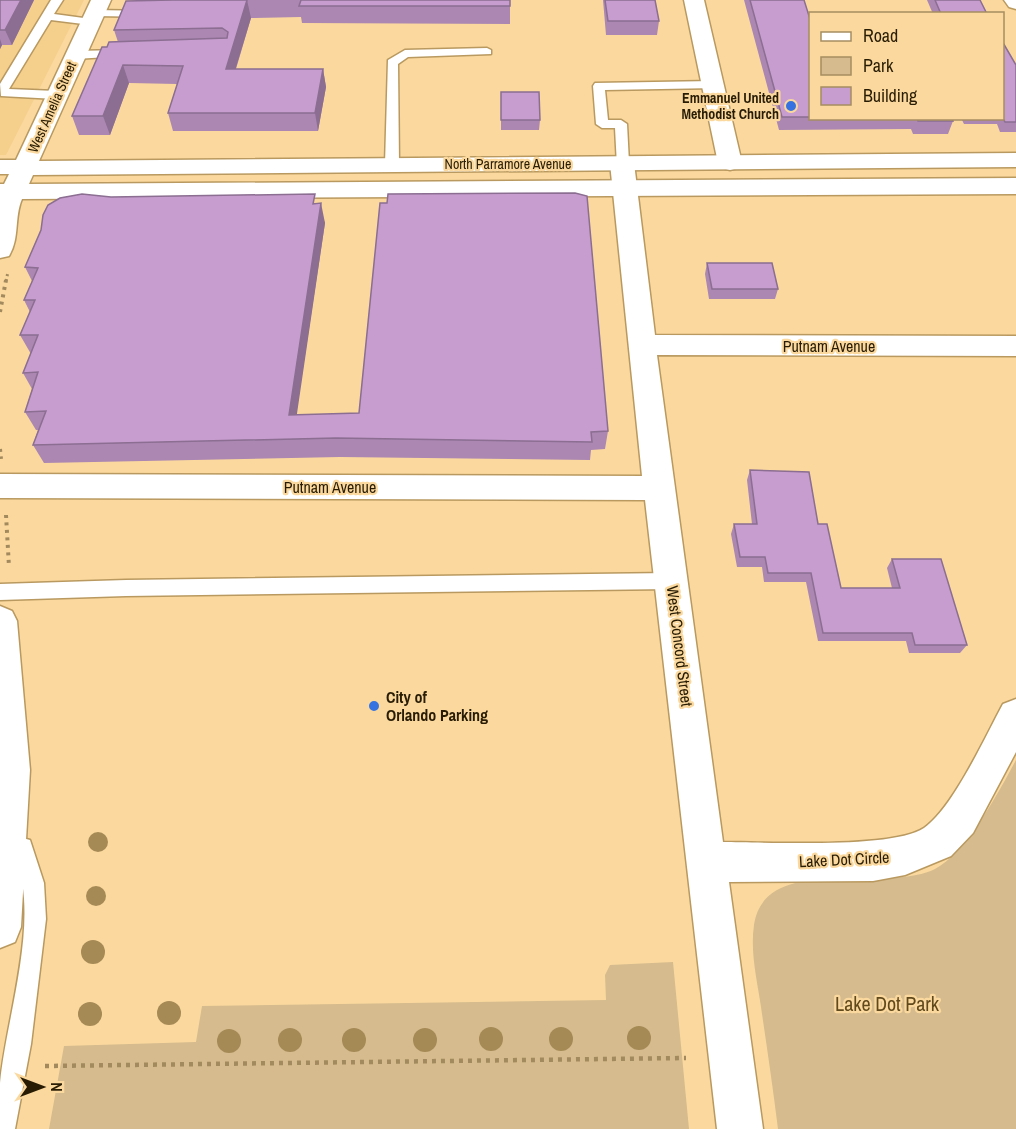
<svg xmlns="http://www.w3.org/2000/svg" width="1016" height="1129" viewBox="0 0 1016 1129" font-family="'Archivo Narrow',sans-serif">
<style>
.built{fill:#f5cf8c}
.green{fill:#d5bb8d}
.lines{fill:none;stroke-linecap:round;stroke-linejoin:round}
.service-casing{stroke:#b9995f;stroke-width:3}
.minor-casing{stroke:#b9995f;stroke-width:3}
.tertiary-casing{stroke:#b9995f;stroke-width:3}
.path-far2{stroke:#a38a5e;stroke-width:3;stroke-dasharray:2 3;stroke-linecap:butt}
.path-far1{stroke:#a38a5e;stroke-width:4;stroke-dasharray:3 4.5;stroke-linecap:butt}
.path{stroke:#a38a5e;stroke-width:4.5;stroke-dasharray:4 5;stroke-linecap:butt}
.service{fill:#fff;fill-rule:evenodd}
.minor{fill:#fff;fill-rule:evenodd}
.tertiary{fill:#fff;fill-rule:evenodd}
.tree{fill:#a68a56}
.wall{fill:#ab87b2}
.shaded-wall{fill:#8b6e91}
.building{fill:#c79dcf;stroke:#8b6e91;stroke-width:1.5}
.poi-dot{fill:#3673e1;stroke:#fbd99e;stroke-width:2}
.labels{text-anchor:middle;stroke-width:4.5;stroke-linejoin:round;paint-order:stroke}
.far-poi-label{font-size:14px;font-weight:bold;fill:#281c04;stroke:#fbd99e;text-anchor:end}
.far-street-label{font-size:14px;fill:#281c04;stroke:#fbd99e}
.street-label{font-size:16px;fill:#281c04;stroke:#fbd99e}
.poi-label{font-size:16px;font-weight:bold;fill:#281c04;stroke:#fbd99e;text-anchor:start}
.near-park-label{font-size:20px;fill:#60491c;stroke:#fbd99e}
</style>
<rect width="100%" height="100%" fill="#fbd99e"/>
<path class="built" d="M0 0H84L6 155H0Z"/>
<path class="green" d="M1016 760V1129H778C773 1088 767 1048 761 1007 757 980 750 952 754 925 765 851 885 894 935 869 966 853 1000 790 1016 760Z
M673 962 689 1129H49L64 1046 196 1042 202 1006 606 1000 605 975 610 965Z"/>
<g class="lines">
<g class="service-casing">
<path id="service" d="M51 0H63L54 14 91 19 97 22 91 25 51 20 9 89 56 91 62 95 56 99 1 96 0 84Z
M155 0H167L162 14 156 17 95 16 89 13 95 10 152 11Z
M487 48 491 50V54L408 57 398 64 399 164 397 167H387L385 164 388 60 405 50Z
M121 50 127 54 125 56 75 59 69 55 75 51Z
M713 81 719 85 717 88 605 90 608 120H621L627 124 629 163 622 167 617 166 615 128H602L596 124 593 86 595 83Z
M671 573 677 576 680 581 677 586 671 589 126 596 0 600V584L126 580Z
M0 832 30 840 44 883 46 919 31 1044 15 1129H0C0 1114 0 1098 0 1083 6 1017 41 920 15 857L0 854Z"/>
</g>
<g class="minor-casing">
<path id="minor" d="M684 0H704L742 163 738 168 730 170 722 168 718 163Z
M1004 0H1016V9L1009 7Z
M622 156 630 158 634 163 655 335 1016 336V356L657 355 723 842C766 842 893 849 924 828 953 808 985 737 1003 704L1016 699V752L973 833 951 856 905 875 873 881 729 882 763 1129H717L645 500 0 498V474L642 476 610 163 614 158Z"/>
</g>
<g class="tertiary-casing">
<path id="tertiary" d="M91 0H111L39 161 1016 153V167L33 175 29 184 1016 178V194L22 199C14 217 20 238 9 256L0 258V184H4L9 174H0V160H16Z
M0 606 12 611 17 621 30 770 21 927 15 942 0 948Z"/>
</g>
<path class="path-far2" d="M6 281 8 272"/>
<path class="path-far1" d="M0 312 6 280
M0 449 1 459
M6 515 9 567"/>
<path class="path" d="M45 1066 686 1058"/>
<use href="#service" class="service"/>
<use href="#minor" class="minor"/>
<use href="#tertiary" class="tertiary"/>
</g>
<g class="tree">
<circle cx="98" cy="842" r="10"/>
<circle cx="96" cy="896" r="10"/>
<circle cx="93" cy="952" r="12"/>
<circle cx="169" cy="1013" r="12"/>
<circle cx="90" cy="1014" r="12"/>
<circle cx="639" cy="1038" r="12"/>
<circle cx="491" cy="1039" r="12"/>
<circle cx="561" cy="1039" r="12"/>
<circle cx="290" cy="1040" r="12"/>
<circle cx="354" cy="1040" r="12"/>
<circle cx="425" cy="1040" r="12"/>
<circle cx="229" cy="1041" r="12"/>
</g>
<path class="wall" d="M0 0H34L12 45H2L0 49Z
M173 0H510V24L302 23 301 17 251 18 236 69H323L326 87 318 131H173L168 113 177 84 129 83 110 135H79L72 116 107 47 118 42 114 30Z
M603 0H655L659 21 657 35H606Z
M744 0H804L810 19V118H952L953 121 948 134H913L911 129 779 130Z
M927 0H980L987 14H933Z
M1002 41 1016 65V132H1000L997 124H964L961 118H1002Z
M501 92 540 120 539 130H501Z
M111 197 317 203 325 223 296 415 608 431 605 449 591 450 590 460 340 457 44 463 33 445 38 430H36L25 412 32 389 23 373 31 354 20 335 30 312 24 300 32 281 25 267Z
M707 263 778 289 775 299H709L705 274Z
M750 470 818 524 841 588H892L887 568 892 559 967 645 960 653H909L906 641H818L806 582H764L762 567H737L731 534 734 524H752L747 480Z"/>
<path class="shaded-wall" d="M21 0H34L12 45 5 30Z
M247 0 251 18 230 87 226 69Z
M0 39 2 45 0 49Z
M123 65 129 83 110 135 103 116Z
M323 69 326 87 318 131 315 113Z
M321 203 325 223 294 434 289 415Z"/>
<path class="building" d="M0 0H21L5 30H0Z
M173 0H247L226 69H323L315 113H168L183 66 123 65 103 116H72L102 47H107L109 42 227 38 228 32 222 28 114 30 126 1Z
M301 0H510V6H299Z
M605 0H655L659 21H608Z
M750 0H804L810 19V117H782Z
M935 0H980L987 14H941Z
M1002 41 1016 65V122H1005L1002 117Z
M501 92H539L540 120H501Z
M917 118H952L953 121H918Z
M575 193 587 196 608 431 591 432 592 442 336 438 33 445 46 411 25 412 38 372 23 373 38 335H20L35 300H24L38 268 25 267 41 230 43 215 48 205 60 198 82 194 111 197 315 194 313 204 321 203 289 415 359 413 380 203H387L388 194Z
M707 263H772L778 289H712Z
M750 470 809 472 818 524H827L841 588H900L892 559H941L967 645H915L912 633H823L811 573H768L765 557H740L734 524H757Z"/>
<g class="poi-dot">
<circle cx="791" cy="106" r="6"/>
<circle cx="374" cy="706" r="6"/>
</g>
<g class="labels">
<g class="far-poi-label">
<text x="779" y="103">Emmanuel United<tspan x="779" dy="16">Methodist Church</tspan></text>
</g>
<g class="far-street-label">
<text transform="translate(52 107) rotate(-66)" y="5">West Amelia Street</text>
<text x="508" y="169">North Parramore Avenue</text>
</g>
<g class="street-label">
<text x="829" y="352">Putnam Avenue</text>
<text x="330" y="493">Putnam Avenue</text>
<text transform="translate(680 646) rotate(83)" y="6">West Concord Street</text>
<text transform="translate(844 859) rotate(-3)" y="6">Lake Dot Circle</text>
</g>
<g class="poi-label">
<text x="386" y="703">City of<tspan x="386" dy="18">Orlando Parking</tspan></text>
</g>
<g class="near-park-label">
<text x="887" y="1011">Lake Dot Park</text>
</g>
</g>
<rect x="809" y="12" width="195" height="108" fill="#fbd99e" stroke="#a78d60" stroke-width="1.5"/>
<rect x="821" y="32" width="30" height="9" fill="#ffffff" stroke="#a78d60" stroke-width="1.5"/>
<text x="863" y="42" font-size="18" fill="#281c04">Road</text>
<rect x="821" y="57" width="30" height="18" fill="#d5bb8d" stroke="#a78d60" stroke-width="1.5"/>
<text x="863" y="72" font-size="18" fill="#281c04">Park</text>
<rect x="821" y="87" width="30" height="18" fill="#c79dcf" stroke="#a78d60" stroke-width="1.5"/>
<text x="863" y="102" font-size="18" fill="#281c04">Building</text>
<g transform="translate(42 1087) rotate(90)" stroke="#fbd99e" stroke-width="4.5" paint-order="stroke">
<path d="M0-4.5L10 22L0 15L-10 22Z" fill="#281c04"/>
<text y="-9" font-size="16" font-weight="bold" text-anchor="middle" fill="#281c04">N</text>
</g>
</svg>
